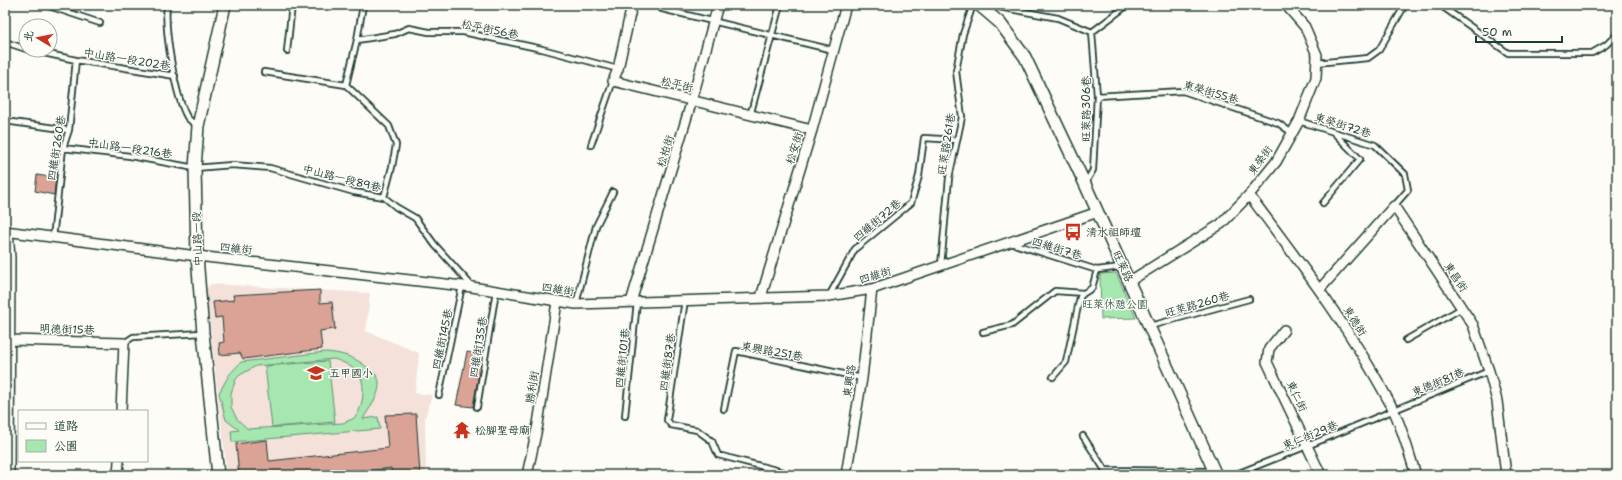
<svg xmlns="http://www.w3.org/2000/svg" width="1622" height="480" viewBox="0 0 1622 480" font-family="'Shantell Sans','LXGW WenKai TC',sans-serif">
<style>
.built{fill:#f3e1da}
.green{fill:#a6e7b0;stroke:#629272;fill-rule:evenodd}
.building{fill:#dba396;stroke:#1f3d34}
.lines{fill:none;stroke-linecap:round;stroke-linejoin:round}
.service-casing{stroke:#1f3d34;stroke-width:8}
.minor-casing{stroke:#1f3d34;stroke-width:12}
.tertiary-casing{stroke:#1f3d34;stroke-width:14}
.service{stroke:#fdfcf7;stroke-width:4.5}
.minor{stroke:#fdfcf7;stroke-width:9}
.tertiary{stroke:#fdfcf7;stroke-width:11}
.labels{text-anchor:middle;stroke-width:3;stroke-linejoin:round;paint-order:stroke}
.street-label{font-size:11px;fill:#1f3d34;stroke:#fdfcf7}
.poi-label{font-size:11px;fill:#1f3d34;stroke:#fdfcf7;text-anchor:start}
.park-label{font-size:11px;fill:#3a5f4d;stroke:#fdfcf7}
</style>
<rect width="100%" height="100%" fill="#fdfcf7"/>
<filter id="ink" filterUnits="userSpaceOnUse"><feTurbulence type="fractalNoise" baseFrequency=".025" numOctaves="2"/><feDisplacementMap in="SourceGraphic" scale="8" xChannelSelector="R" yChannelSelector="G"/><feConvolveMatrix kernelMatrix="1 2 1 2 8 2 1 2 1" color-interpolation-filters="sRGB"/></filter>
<g filter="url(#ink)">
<path class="built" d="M211 284 370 293 366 331 419 353 415 393 432 395 425 418 426 475H227L206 289Z"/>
<path class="green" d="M1116 273 1136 318 1101 319 1100 274Z
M325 352C342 353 355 357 368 368 373 372 378 375 379 382 380 396 369 408 363 419L378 417 380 429 232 442 231 431 239 430 226 420 219 393 229 375 241 362ZM334 359C343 362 355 367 360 376 366 385 363 411 354 418 352 420 346 421 343 423L248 429 237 419 231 407V393L236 379 240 375 256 366Z
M328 361 335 422 272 427 265 366Z"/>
<path class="building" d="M37 175 56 178 54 195 35 191Z
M320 290V303L332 302 335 329 320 331 322 349 243 359 240 353 220 355 219 343 224 342 222 317 215 318 213 302 234 300 233 295Z
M467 352 482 355 473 407 456 405Z
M416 414 420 475H391V468L335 475H239L236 444 267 440 269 461 388 448 385 415Z"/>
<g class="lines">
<g class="service-casing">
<path id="service" d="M46 5 100 23
M167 5C164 29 175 96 187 117 189 120 194 123 196 125
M988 5 1058 18 1092 32 1125 7 1132 5
M1440 5 1508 53H1592L1606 45 1617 34
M662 9 833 50
M357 40 395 34 409 28 429 32H463L542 49 618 69
M5 42 26 49
M30 50 76 60 175 76
M287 51 292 5
M1316 63 1368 58 1379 50 1405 5
M264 72 346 85 389 126 396 145 392 167 384 197
M346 85 357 40 363 5
M1097 96 1183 91 1278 123 1292 133
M750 116 780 5
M5 121 69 130
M1299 121 1375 145 1405 174 1408 190 1394 206
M591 145 613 81
M63 148 130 156 195 168 232 165 270 168 354 192 384 197 396 207 415 218 435 245 471 285
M1085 184 1093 170 1097 96 1092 32
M1323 203 1360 159 1333 132
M53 238 63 148 69 130 76 60
M1011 243 1097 270
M941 265 949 178 962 117 956 71 963 34 973 5
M829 296 855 249 911 203 919 176 924 138 957 140
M685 300 667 420 671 425 697 430 712 441 718 455 795 475
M576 304 596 226 613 192
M1150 326 1249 299
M983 332 1012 325 1055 291 1084 293 1092 288 1097 270 1121 267
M1406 340 1462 308
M124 343 133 337 202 333
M1053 377 1066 362 1080 297 1084 293
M439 395 462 286
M477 407 496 291
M724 409 736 351 862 378
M625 416 637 302
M1083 436 1108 475
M1105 470 1213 471
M1234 475 1307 446 1489 371"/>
</g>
<g class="minor-casing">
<path id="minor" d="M632 5 618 69 613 81 812 130
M1249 195C1301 264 1353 332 1393 409 1403 430 1409 454 1416 475
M5 231 197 256 472 287 576 304 829 296 872 289 1098 212
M8 231 10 258 9 475
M1130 281 1221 224 1249 195 1276 162 1299 121 1316 78 1317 55 1305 27 1286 5
M1320 289 1394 206 1473 325 1489 371 1497 401 1506 475
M761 297 812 130 846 5
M631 302 692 100 718 5
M1284 330 1269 349 1267 362 1321 475
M10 340 124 343 121 411
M118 475 119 461
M527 475 538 424 557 302
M846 475 862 378 872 289"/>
</g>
<g class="tertiary-casing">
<path id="tertiary" d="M979 5 1000 23 1025 57 1085 184 1216 475
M218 475 203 333 197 256 195 168 198 126 225 5"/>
</g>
<use href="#service" class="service"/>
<use href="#minor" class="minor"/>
<use href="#tertiary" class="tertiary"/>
</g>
</g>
<defs>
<g id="bus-bare" transform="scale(1.38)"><path d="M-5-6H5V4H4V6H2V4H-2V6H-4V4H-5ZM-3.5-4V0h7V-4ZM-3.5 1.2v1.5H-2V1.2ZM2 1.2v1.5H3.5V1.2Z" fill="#c8321e" stroke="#fdfcf7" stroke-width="2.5" paint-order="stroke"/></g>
<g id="school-bare" transform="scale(1.38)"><path d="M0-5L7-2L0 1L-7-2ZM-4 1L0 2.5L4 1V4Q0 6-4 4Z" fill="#c8321e" stroke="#fdfcf7" stroke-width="2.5" paint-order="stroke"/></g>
<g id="temple-bare" transform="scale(1.38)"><path d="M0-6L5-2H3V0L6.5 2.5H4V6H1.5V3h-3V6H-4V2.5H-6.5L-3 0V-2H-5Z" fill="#c8321e" stroke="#fdfcf7" stroke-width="2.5" paint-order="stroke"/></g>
</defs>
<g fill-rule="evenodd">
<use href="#bus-bare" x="1073" y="232"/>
<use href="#school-bare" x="316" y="373"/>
<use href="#temple-bare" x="462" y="430"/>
</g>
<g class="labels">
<g class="street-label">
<text transform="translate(490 29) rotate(11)" y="4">松平街56巷</text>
<text transform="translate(127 59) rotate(9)" y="4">中山路一段202巷</text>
<text transform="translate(677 84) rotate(14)" y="4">松平街</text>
<text transform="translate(1211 92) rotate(16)" y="4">東榮街55巷</text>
<text transform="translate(1086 109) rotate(-90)" y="4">旺萊路306巷</text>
<text transform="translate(1343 125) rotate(17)" y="4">東榮街72巷</text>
<text transform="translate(946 144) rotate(-81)" y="4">旺萊路261巷</text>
<text transform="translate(56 148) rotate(-81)" y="4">四維街260巷</text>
<text transform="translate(130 148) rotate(8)" y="4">中山路一段216巷</text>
<text transform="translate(794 148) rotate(-73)" y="4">松安街</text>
<text transform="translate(665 151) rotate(-73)" y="4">松柏街</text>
<text transform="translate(1260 160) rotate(-54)" y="4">東榮街</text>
<text transform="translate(342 178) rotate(14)" y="4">中山路一段89巷</text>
<text transform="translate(877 220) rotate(-40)" y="4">四維街72巷</text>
<text transform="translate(197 239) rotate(-92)" y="4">中山路一段</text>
<text transform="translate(236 248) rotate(6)" y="4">四維街</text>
<text transform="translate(1057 248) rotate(17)" y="4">四維街7巷</text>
<text transform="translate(1123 266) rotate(65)" y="4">旺萊路</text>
<text transform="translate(875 275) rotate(-17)" y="4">四維街</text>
<text transform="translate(1456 277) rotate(56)" y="4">東昌街</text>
<text transform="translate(558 289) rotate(9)" y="4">四維街</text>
<text transform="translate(1197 304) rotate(-16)" y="4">旺萊路260巷</text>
<text transform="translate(1355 321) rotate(57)" y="4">東德街</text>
<text transform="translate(67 329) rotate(2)" y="4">明德街15巷</text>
<text transform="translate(442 339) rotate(-78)" y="4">四維街145巷</text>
<text transform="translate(478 347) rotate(-81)" y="4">四維街135巷</text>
<text transform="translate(772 351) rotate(10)" y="4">東興路251巷</text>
<text transform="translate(622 358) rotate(-84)" y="4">四維街101巷</text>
<text transform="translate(667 362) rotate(-82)" y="4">四維街87巷</text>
<text transform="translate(849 381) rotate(-82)" y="4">東興路</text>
<text transform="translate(1438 382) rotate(-23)" y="4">東德街81巷</text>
<text transform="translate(532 387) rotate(-81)" y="4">勝利街</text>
<text transform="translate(1297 396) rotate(64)" y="4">東仁街</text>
<text transform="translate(1310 435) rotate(-22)" y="4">東仁街29巷</text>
</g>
<g class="poi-label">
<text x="1086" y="236">清水祖師壇</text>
<text x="329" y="377">五甲國小</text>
<text x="475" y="434">松腳聖母廟</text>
</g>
<g class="park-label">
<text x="1115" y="308">旺萊休憩公園</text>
</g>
</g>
<rect width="1622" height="480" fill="none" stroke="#fdfcf7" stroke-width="20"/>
<rect x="10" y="10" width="1602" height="460" fill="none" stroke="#1f3d34" stroke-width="1.5" filter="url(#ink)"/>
<rect x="18" y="410" width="130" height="52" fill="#fdfcf7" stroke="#a4b0a9"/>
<rect x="26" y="423" width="20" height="6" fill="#fdfcf7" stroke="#a4b0a9"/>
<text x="54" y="430" font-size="12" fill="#1f3d34">道路</text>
<rect x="26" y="440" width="20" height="12" fill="#a6e7b0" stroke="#a4b0a9"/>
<text x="54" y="450" font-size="12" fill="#1f3d34">公園</text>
<g transform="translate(38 38) rotate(280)"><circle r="19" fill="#fdfcf7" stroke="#a4b0a9"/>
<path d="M0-3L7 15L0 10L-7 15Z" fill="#c8321e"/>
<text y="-6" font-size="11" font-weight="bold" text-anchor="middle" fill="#1f3d34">北</text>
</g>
<path d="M1476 36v6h86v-6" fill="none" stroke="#1f3d34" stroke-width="2"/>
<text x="1482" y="36" font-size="12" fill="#1f3d34" stroke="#fdfcf7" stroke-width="3" paint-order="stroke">50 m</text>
</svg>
